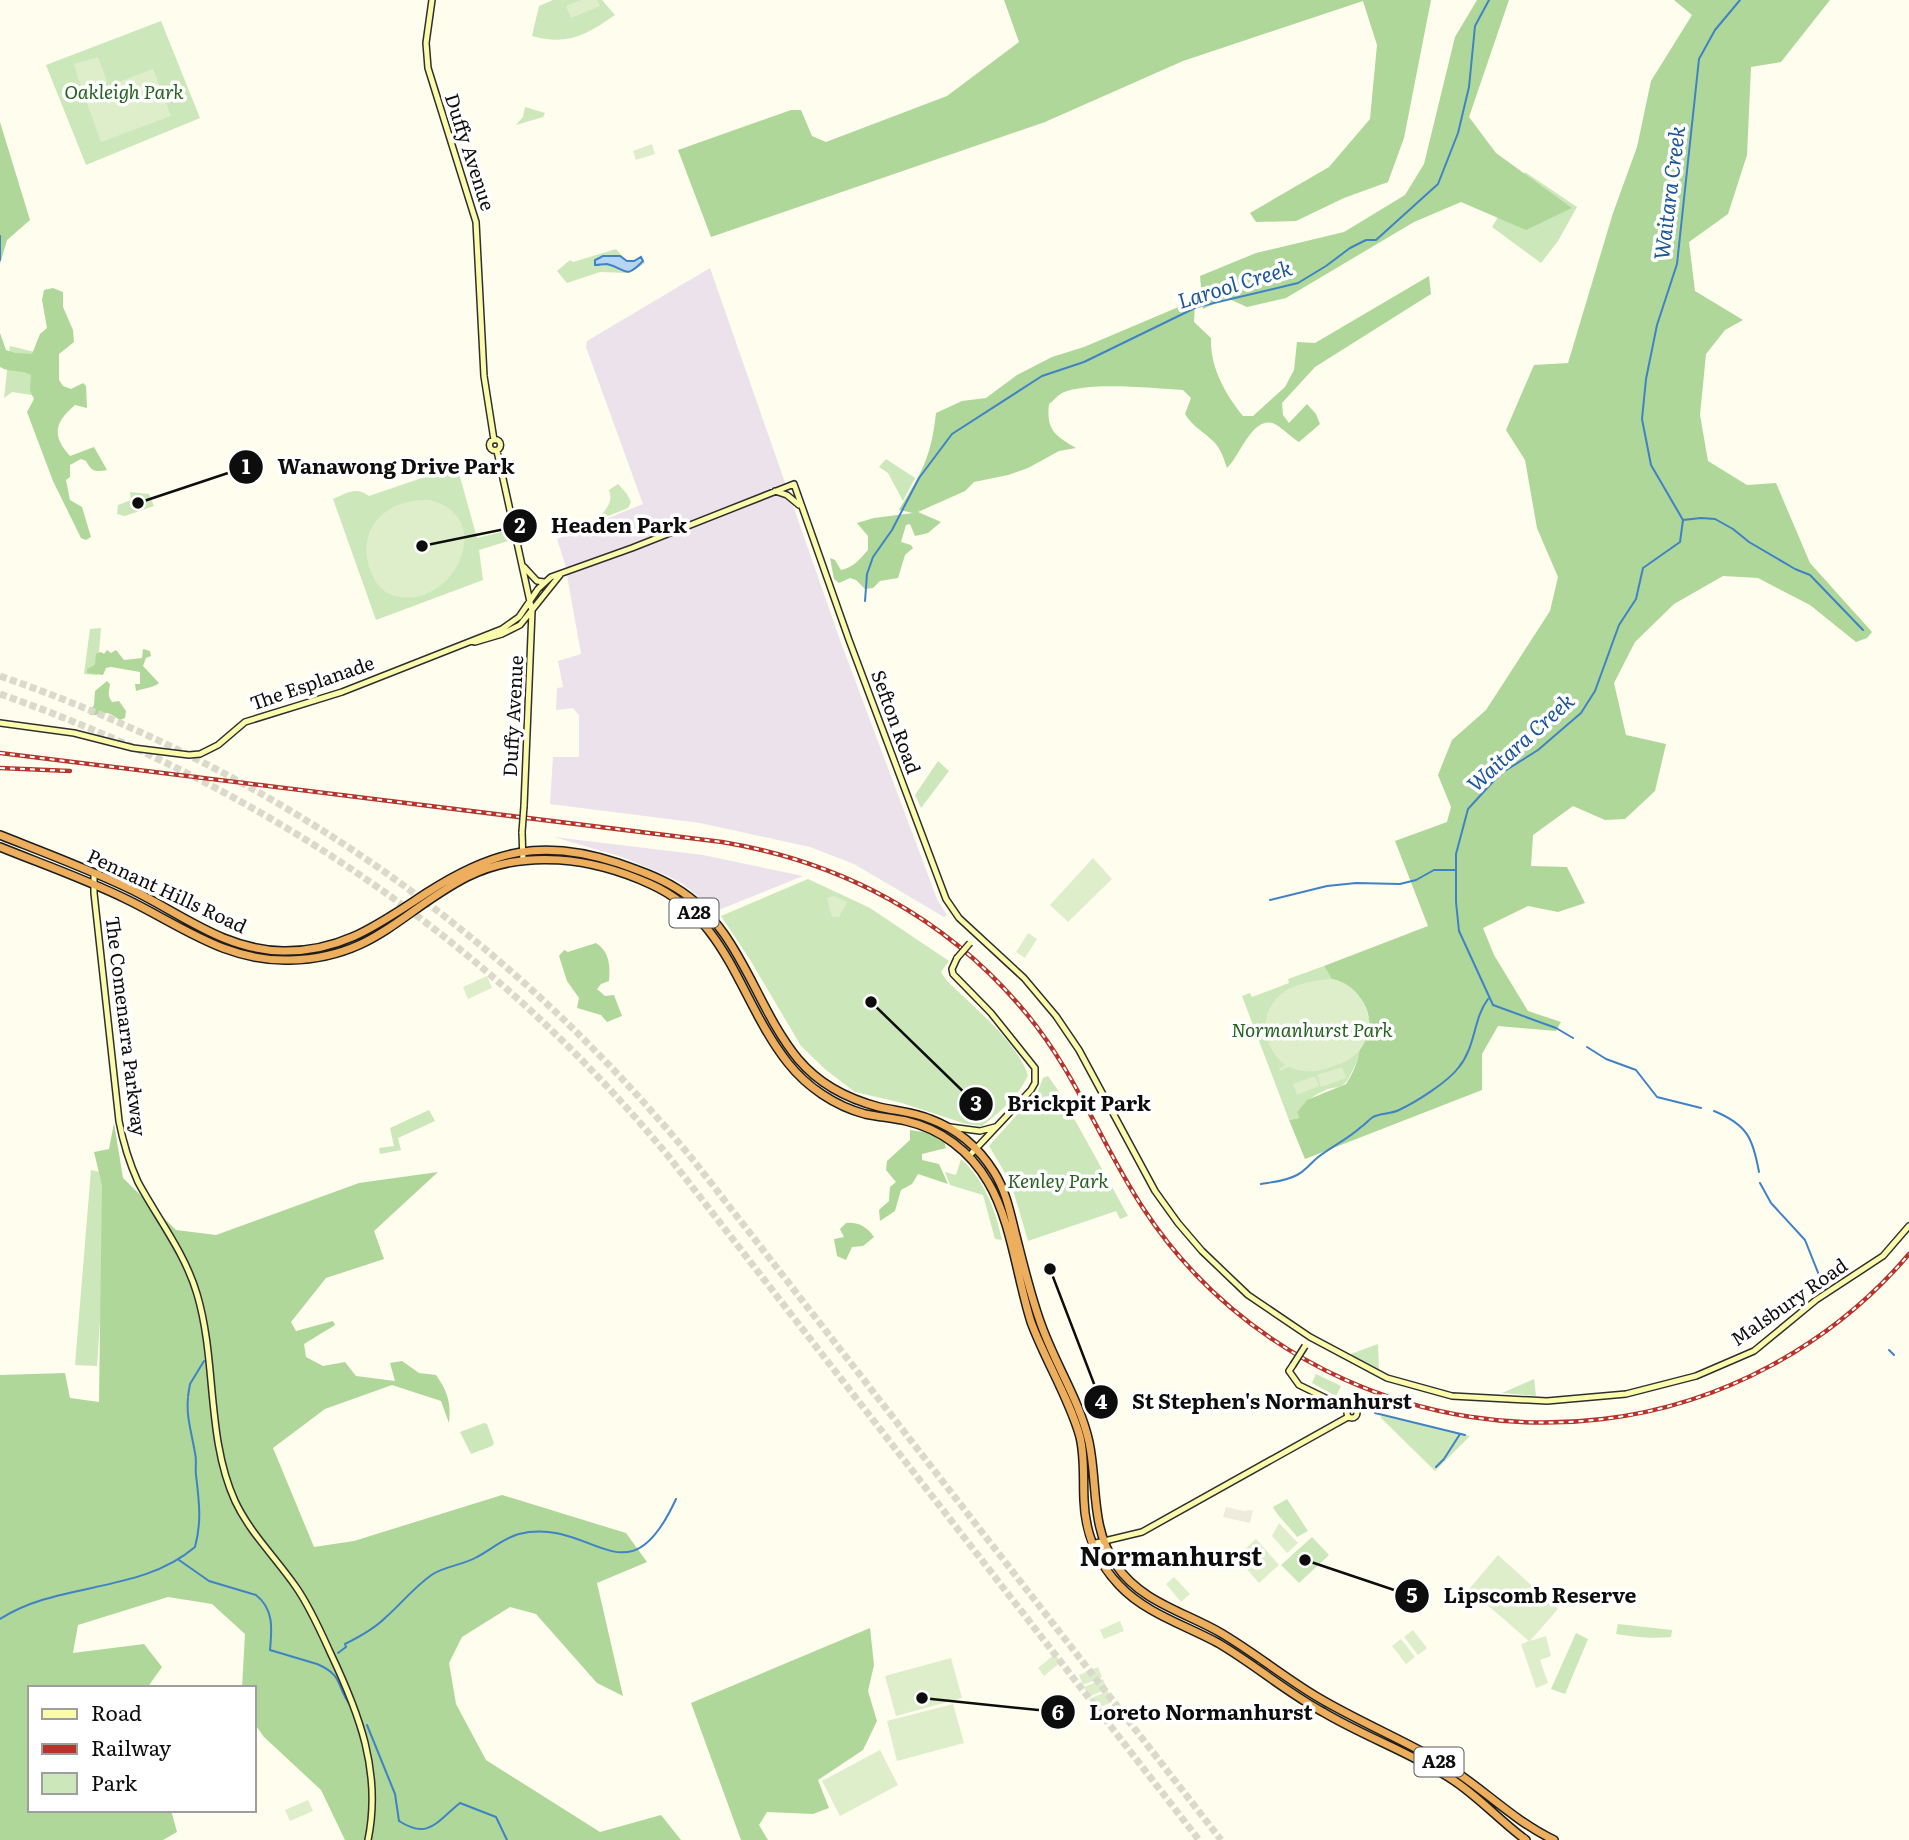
<svg xmlns="http://www.w3.org/2000/svg" width="1909" height="1840" viewBox="0 0 1909 1840" font-family="Literata,serif">
<style>
.industrial{fill:#ebe2eb}
.green{fill:#cce7b9}
.forest{fill:#aed799}
.pitch{fill:#deeecb}
.plaza{fill:#eeebdd}
.water{fill:#b5d5f3;stroke:#4082c6;stroke-width:2}
.lines{fill:none;stroke-linecap:round;stroke-linejoin:round}
.stream{stroke:#4082c6;stroke-width:2}
.highway-tunnel{stroke:#dad9cc;stroke-width:7;stroke-dasharray:7 3.5;stroke-linecap:butt}
.secondary-casing{stroke:#2f2f2f;stroke-width:8}
.highway-casing{stroke:#1e1e1e;stroke-width:10}
.secondary{stroke:#fbfbac;stroke-width:5}
.highway{stroke:#edaf5d;stroke-width:7}
.rail-casing{stroke:#b6342c;stroke-width:4.5}
.rail{stroke:#fff;stroke-width:2;stroke-dasharray:5;stroke-linecap:butt}
.secondary-bridge-casing{stroke:#2f2f2f;stroke-width:8;stroke-linecap:butt}
.secondary-bridge{stroke:#fbfbac;stroke-width:5}
.labels{text-anchor:middle;stroke-width:7;stroke-linejoin:round;paint-order:stroke}
.shield{fill:#fff;stroke:#565656;stroke-width:2}
.shield-label{font-size:18px;font-weight:bold;fill:#0d0d0d}
.park-label{font-size:19px;font-style:italic;fill:#276121;stroke:#fff}
.street-label{font-size:19px;fill:#0d0d0d;stroke:#fff}
.water-label{font-size:21px;font-style:italic;fill:#1c5599;stroke:#fff}
.district-label{font-size:26px;font-weight:bold;fill:#0d0d0d;stroke:#fff}
.leader{fill:none;stroke:#0d0d0d;stroke-width:2.5}
.callout-dot{fill:#0d0d0d;stroke:#fff;stroke-width:2.5}
.mark-label{font-size:21px;text-anchor:middle;font-weight:bold;fill:#fff}
.callout-label{font-size:21px;text-anchor:middle;font-weight:bold;fill:#0d0d0d;stroke:#fff;stroke-width:7;stroke-linejoin:round;paint-order:stroke}
</style>
<rect width="100%" height="100%" fill="#fefdee"/>
<path class="industrial" d="M710 268 840 640 937 899 947 915 944 917 854 864 810 847 700 823 550 804 553 757H579V715L573 708 556 710 557 688 563 687 558 661 581 654 565 564 557 539 643 504 586 347 587 341Z
M554 837 703 855 803 876 716 911 683 884 668 876 622 857Z"/>
<path class="green" d="M553 0H602L615 15C586 35 568 46 532 36L539 6Z
M161 21 200 118 86 165 46 65Z
M525 107 545 113 543 117 516 125 523 117Z
M1525 172 1577 207 1558 241 1541 263 1492 227Z
M616 249 627 261H634L641 257 645 263 629 273 600 272 567 283 557 271 570 260 573 262Z
M10 346 39 353 32 395 12 392 4 398Z
M886 459 915 478 903 501 888 473 879 467Z
M457 466 477 538 505 531 508 541 479 550 483 580 376 620 333 499C347 493 356 486 369 496Z
M618 484 627 494 631 502 628 508 603 518 601 515C608 507 613 501 609 490Z
M130 492 149 494 154 506 125 516 117 514 118 505 131 500Z
M101 628 97 675 84 674 90 629Z
M938 761 949 771 921 808 915 795Z
M808 879 870 908 949 961 941 972C947 983 955 988 964 997 987 1019 1017 1045 1028 1075 1019 1096 1000 1112 982 1126L966 1124 902 1103 855 1092 826 1070 801 1046 749 958 721 916Z
M1324 966 1332 978 1369 1018C1369 1030 1353 1078 1344 1084 1340 1087 1333 1088 1328 1089 1315 1094 1306 1101 1297 1112L1299 1118 1289 1120 1242 996 1250 993 1252 997 1289 983 1288 979Z
M1048 1076 1060 1093 1128 1216 1120 1219 1116 1211 1028 1241 1011 1183 989 1146 1038 1091 1043 1078Z
M429 1110 435 1121 398 1138 401 1150 380 1154 379 1148 394 1146 390 1128Z
M961 1159C985 1181 995 1209 1002 1240L995 1239 983 1195 950 1185 945 1172 956 1175Z
M91 1170 110 1174 97 1366 75 1365Z
M1378 1344 1379 1371 1348 1355Z
M1316 1374 1341 1386 1336 1396 1312 1383Z
M1534 1379 1536 1396 1502 1393Z
M1382 1416 1470 1436 1435 1471 1380 1417Z
M484 1423 487 1424 494 1443 492 1446 471 1454 460 1432Z
M1287 1499 1308 1531 1297 1537C1290 1527 1277 1516 1273 1507Z
M1312 1537 1329 1555 1299 1583 1281 1565Z
M1618 1624 1672 1630 1671 1637C1652 1639 1635 1637 1616 1634Z
M1576 1633 1588 1639 1565 1694 1551 1689Z"/>
<path class="forest" d="M1004 0H1431L1404 138 1388 182 1344 198 1296 221 1256 222 1250 213 1329 167 1370 119 1377 45 1363 1 1183 61 1045 122 711 237 678 150 791 110H801L812 136 826 142 947 96 1019 42Z
M1477 0H1509L1469 117 1496 153 1572 208 1526 230 1461 202 1414 222 1286 298 1247 307 1227 298 1203 309 1200 276 1256 253 1344 232 1405 195 1424 164 1455 37Z
M1674 0H1830L1781 62 1751 67 1747 155 1728 214 1689 242 1695 291 1743 320 1725 330 1706 354 1700 415 1708 461 1747 485 1776 483 1810 563 1872 632 1867 638 1856 642 1810 605 1758 578 1723 576 1674 604 1635 642 1614 683 1626 735 1666 744 1655 791 1625 819 1605 820 1573 806 1533 835 1531 866 1567 867 1585 903 1558 912 1528 906 1483 928 1494 955 1528 1011 1561 1022 1556 1031 1498 1026 1482 1054V1090L1305 1159 1289 1120 1299 1118 1297 1112 1307 1100 1346 1084C1352 1075 1357 1064 1359 1054 1360 1046 1368 1038 1369 1029 1372 1003 1353 987 1332 979L1324 966 1428 926 1395 841 1447 822 1451 807 1438 775 1452 740 1486 710 1550 611 1558 577 1537 528 1525 460 1506 430 1534 365 1568 363 1613 213 1637 147 1651 81 1692 15Z
M0 122 30 220 7 240 0 264Z
M1429 276 1431 294 1315 367 1282 403 1283 415 1289 423 1307 404 1316 414 1320 424 1299 442C1292 438 1278 424 1272 423 1251 418 1239 458 1227 468 1224 459 1221 449 1214 442 1203 431 1193 427 1185 414L1191 398 1183 390C1153 388 1087 381 1062 393 1057 396 1053 401 1049 404 1046 430 1055 436 1076 448L1059 451 1028 468 1008 475 974 482 965 491 918 512 941 522 928 533 915 536 910 524 906 525 901 542 911 545 913 548 905 555 898 578 880 581 873 588 865 589 856 580 850 578 839 583 834 579 830 558 835 560 841 570C854 567 859 560 868 550V536L857 523 874 518 913 513 899 510C922 472 931 458 936 413L962 401 986 398 1017 375 1052 357 1084 347 1195 300 1194 322 1211 338C1210 367 1225 394 1243 416H1253L1285 387 1294 370 1297 342 1315 343Z
M53 288 63 292V307L73 330 74 342 59 354V380L63 386 71 389 83 383 86 386 87 408 75 405C55 422 51 435 70 456L94 447 107 470C95 472 92 472 86 461L81 459 70 465V477L66 480 70 500 82 507 91 537 86 540 81 538 53 481 27 412 34 399 30 391 31 375C21 369 9 373 0 367V333L6 350 15 353 32 354 40 334 47 328 42 300 44 290Z
M143 649 150 651 151 656 146 658 143 666 159 683C153 688 144 688 136 691L135 684H140V672L111 667 106 668 103 675 87 673V669L95 665 96 654 101 652 104 654 107 650 111 653 116 650 124 660 142 658Z
M107 681 110 684C109 693 107 694 112 702L119 701 126 711 125 718 120 720C102 707 106 716 90 715L89 712 94 705 95 691Z
M596 943C610 952 610 966 609 981L601 984 597 989 605 996 614 995 622 1016 607 1022 601 1015 577 1008 579 998 567 981 559 956 564 950 568 952Z
M114 1123 123 1178 176 1230 216 1235 359 1183 438 1172 374 1231 384 1259 326 1278 291 1322 296 1331 333 1321 335 1325 304 1344 306 1357 323 1366 345 1362 356 1376 395 1381 390 1363 402 1361 419 1373 436 1375C448 1392 451 1403 449 1423L441 1401 392 1385 325 1409 273 1448 314 1547 354 1541 502 1495 626 1533 647 1562 597 1583 623 1696 597 1683 536 1614 510 1607 462 1637 449 1663 456 1704 486 1760 600 1832 661 1815 681 1840H345L321 1790 264 1737 254 1723V1688H242L245 1634 212 1604 168 1597 78 1625 73 1653 144 1644 162 1667 147 1688H30V1810H171L177 1832 163 1840H0V1375L65 1373 70 1398 99 1402 102 1185 94 1152 109 1149Z
M910 1130 935 1134 943 1138 946 1148 922 1154V1160L939 1164 948 1184 918 1174 912 1184 901 1190 895 1211 880 1221 879 1210 889 1201 890 1187 896 1182 886 1170 887 1161 910 1140Z
M846 1223C859 1222 867 1227 874 1237L863 1246 852 1247 846 1260 837 1256 834 1239 844 1237 840 1229Z
M870 1628 874 1665 868 1691 877 1721 863 1750 818 1780 829 1808 813 1814 767 1812 759 1825 768 1840H741L691 1703Z"/>
<path class="pitch" d="M581 0H597L600 6 571 18 566 6Z
M98 57 107 82 82 91 74 64Z
M153 69 171 116 101 142 84 95Z
M652 144 655 154 636 160 633 151Z
M429 500C500 516 452 614 392 595 382 592 375 582 371 572 354 530 386 498 429 500Z
M1093 858 1112 879 1068 922 1050 905Z
M834 896 847 902 839 917H832L827 898Z
M1028 933 1037 939 1025 958 1016 952Z
M487 976 492 988 468 999 463 987Z
M1332 979C1364 985 1381 1025 1359 1051 1352 1059 1341 1064 1331 1067 1316 1073 1304 1073 1289 1067L1280 1071 1279 1069 1285 1065C1261 1045 1257 1011 1285 991 1297 983 1317 980 1332 979Z
M1342 1067 1346 1078 1321 1087 1317 1075Z
M1315 1076 1319 1086 1297 1095 1293 1084Z
M1279 1523 1298 1543 1287 1553 1272 1536Z
M1256 1539 1279 1565 1259 1583 1236 1557Z
M1498 1555 1558 1609 1530 1641 1546 1636 1551 1656 1540 1660 1548 1683 1536 1688 1521 1644 1529 1641 1469 1589Z
M1174 1577 1190 1594 1181 1602 1166 1584Z
M1120 1621 1124 1631 1104 1639 1100 1630Z
M1413 1630 1427 1648 1418 1655 1404 1637Z
M1401 1639 1415 1657 1406 1664 1392 1646Z
M1055 1654 1061 1662 1044 1676 1038 1668Z
M951 1658 962 1698 896 1716 885 1676Z
M1098 1667 1102 1677 1083 1685 1079 1675Z
M1103 1679 1107 1689 1088 1697 1084 1687Z
M1108 1691 1112 1702 1093 1710 1089 1699Z
M953 1704 964 1743 897 1761 887 1721Z
M880 1750 898 1785 840 1816 822 1781Z
M308 1800 313 1811 290 1821 285 1810Z"/>
<path class="plaza" d="M1226 1507 1244 1511 1253 1510 1250 1523 1223 1517Z"/>
<path class="water" d="M603 256H620L627 261H634L641 257 643 261C624 281 626 268 607 264 603 264 599 265 595 265V260Z"/>
<g class="lines">
<path class="stream" d="M0 236V260
M1683 520 1701 518 1715 519 1733 529 1749 542 1795 569 1810 575 1863 630
M865 601 867 574 873 557 892 530 919 478 952 434 1042 376 1084 362 1197 307 1298 283 1326 266 1350 248 1366 240H1376L1438 184 1458 133 1469 87 1475 26 1489 0
M1270 900 1327 886 1356 883 1400 884 1416 880 1434 870H1455
M1573 1038 1556 1028 1493 1005 1459 931 1456 902V854L1468 809 1500 774 1538 750 1581 713 1595 691 1619 625 1636 599 1643 568 1680 542 1683 520 1651 465 1642 419 1646 379 1657 325 1677 264 1699 59 1715 30 1740 0
M1587 1047 1606 1059 1636 1070 1657 1097 1701 1108
M1714 1111C1748 1125 1753 1139 1759 1172
M1760 1183 1771 1203 1805 1240 1825 1290
M1261 1184C1273 1182 1286 1181 1297 1175 1305 1171 1311 1163 1317 1158 1331 1147 1348 1139 1361 1127 1366 1124 1368 1120 1373 1117 1381 1113 1391 1114 1399 1110 1416 1102 1448 1082 1459 1067 1476 1046 1473 1019 1488 999
M1889 1350 1894 1355
M188 1396 190 1384 204 1361
M1375 1413 1465 1435
M1436 1467 1444 1459 1460 1434
M179 1560 209 1581 256 1595C274 1609 272 1629 270 1650L317 1664
M0 1619C59 1581 140 1594 195 1547 202 1521 199 1501 196 1475 195 1468 197 1460 195 1453 192 1434 186 1417 188 1398
M338 1653 346 1647 345 1644C359 1637 374 1629 385 1618 401 1604 415 1586 433 1574 446 1566 463 1565 477 1557 490 1550 506 1537 519 1534 593 1516 627 1606 676 1499
M317 1664C345 1676 335 1686 351 1706
M367 1725 395 1794 399 1821C429 1840 436 1822 460 1803L496 1817 507 1840"/>
<path class="highway-tunnel" d="M0 676C277 772 509 935 694 1161L1221 1840
M0 694C261 785 493 943 669 1157L1199 1840"/>
<g class="secondary-casing">
<path id="secondary" d="M432 0 426 43 428 68 476 222 484 376 494 440
M489.5 445a5.5 5.5 0 1 1 11 0a5.5 5.5 0 1 1-11 0Z
M497 451 532 611 524 806
M775 491 787 495 799 505
M524 567 537 581 544 582
M475 642 502 634 520 625 560 575
M0 723 74 733 133 748 189 755 200 754 218 745 245 722 342 692 502 629 519 617 538 589 551 577 632 548 794 484 849 640 946 899 959 918 1024 978 1056 1016 1079 1050 1155 1191 1178 1223 1202 1251 1248 1295 1310 1337 1387 1378 1452 1396 1547 1401 1626 1394 1696 1376 1754 1351 1816 1300 1883 1256 1909 1226
M522 832 523 861
M94 873V893L119 1121C123 1142 129 1162 138 1182 158 1219 185 1253 197 1294 217 1361 206 1437 235 1501 250 1533 276 1558 296 1587 310 1607 320 1630 330 1652 359 1713 382 1772 368 1840
M957 958 952 969 953 974 991 1013 1035 1068V1083L1031 1090 969 1156
M950 1127 980 1131 995 1127
M1293 1365 1289 1371 1299 1385 1348 1409
M1347 1413a5 5 0 1 1 10 0a5 5 0 1 1-10 0Z
M1092 1544 1142 1532 1348 1417"/>
</g>
<g class="highway-casing">
<path id="highway" d="M0 835C43 852 86 868 128 888 179 912 223 950 283 951 343 952 380 923 428 892 493 850 543 838 618 863 638 870 658 877 676 888 741 927 753 1004 798 1059 819 1084 848 1099 879 1107 896 1111 914 1112 930 1119 957 1129 979 1148 994 1172 1006 1191 1010 1212 1015 1232 1023 1263 1030 1294 1041 1324 1055 1364 1080 1401 1089 1442 1098 1485 1090 1526 1116 1565 1141 1602 1185 1612 1221 1633 1255 1653 1285 1678 1319 1698 1358 1721 1401 1739 1441 1762 1481 1786 1512 1820 1554 1840
M0 847C42 864 85 879 126 899 180 925 226 962 290 960 374 958 401 911 467 877 525 848 593 858 650 884 729 919 739 1001 788 1063 807 1087 835 1106 865 1114 879 1117 893 1118 906 1121 941 1129 970 1151 988 1182 1011 1220 1017 1278 1031 1322 1045 1360 1070 1400 1080 1437 1085 1458 1083 1479 1084 1500 1085 1532 1097 1562 1119 1585 1145 1613 1185 1625 1218 1643 1254 1664 1286 1692 1323 1712 1365 1737 1412 1753 1453 1780 1479 1797 1500 1821 1526 1840"/>
</g>
<use href="#secondary" class="secondary"/>
<use href="#highway" class="highway"/>
<g class="rail-casing">
<path id="rail" d="M0 753 722 842C842 862 947 918 1025 1012 1075 1071 1101 1144 1143 1208 1242 1360 1424 1441 1603 1419 1721 1405 1832 1345 1909 1254
M0 768 70 771"/>
</g>
<use href="#rail" class="rail"/>
<g class="secondary-bridge-casing">
<path id="secondary-bridge" d="M522 832 524 806
M957 958 970 943
M1293 1365 1305 1346"/>
</g>
<use href="#secondary-bridge" class="secondary-bridge"/>
</g>
<g class="labels">
<g class="shield">
<rect x="669.5" y="898.5" width="49" height="29" rx="5"/>
<rect x="1414.5" y="1747.5" width="49" height="29" rx="5"/>
</g>
<g class="shield-label">
<text x="694" y="919">A28</text>
<text x="1439" y="1768">A28</text>
</g>
<g class="park-label">
<text x="124" y="99">Oakleigh Park</text>
<text x="1312" y="1037">Normanhurst Park</text>
<text x="1058" y="1188">Kenley Park</text>
</g>
<g class="street-label">
<text transform="translate(470 152) rotate(72)" y="7">Duffy Avenue</text>
<text transform="translate(312 683) rotate(-19)" y="7">The Esplanade</text>
<text transform="translate(513 716) rotate(-87)" y="7">Duffy Avenue</text>
<text transform="translate(896 722) rotate(70)" y="7">Sefton Road</text>
<text transform="translate(167 891) rotate(25)" y="7">Pennant Hills Road</text>
<text transform="translate(126 1026) rotate(83)" y="7">The Comenarra Parkway</text>
<text transform="translate(1789 1302) rotate(-35)" y="7">Malsbury Road</text>
</g>
<g class="water-label">
<text transform="translate(1670 193) rotate(-83)" y="7">Waitara Creek</text>
<text transform="translate(1235 285) rotate(-17)" y="7">Larool Creek</text>
<text transform="translate(1521 743) rotate(-42)" y="7">Waitara Creek</text>
</g>
<g class="district-label">
<text x="1171" y="1566">Normanhurst</text>
</g>
</g>
<path class="leader" d="M138 503L246 467M422 546L520 526M871 1002L976 1104M1050 1269L1101 1402M1305 1560L1412 1596M922 1698L1058 1712"/>
<g class="callout-dot">
<circle cx="138" cy="503" r="7"/>
<circle cx="422" cy="546" r="7"/>
<circle cx="871" cy="1002" r="7"/>
<circle cx="1050" cy="1269" r="7"/>
<circle cx="1305" cy="1560" r="7"/>
<circle cx="922" cy="1698" r="7"/>
<circle cx="246" cy="467" r="18"/>
<circle cx="520" cy="526" r="18"/>
<circle cx="976" cy="1104" r="18"/>
<circle cx="1101" cy="1402" r="18"/>
<circle cx="1412" cy="1596" r="18"/>
<circle cx="1058" cy="1712" r="18"/>
</g>
<g class="mark-label">
<text x="246" y="474">1</text>
<text x="520" y="533">2</text>
<text x="976" y="1111">3</text>
<text x="1101" y="1409">4</text>
<text x="1412" y="1603">5</text>
<text x="1058" y="1720">6</text>
</g>
<g class="callout-label">
<text x="396" y="474">Wanawong Drive Park</text>
<text x="619" y="533">Headen Park</text>
<text x="1079" y="1111">Brickpit Park</text>
<text x="1272" y="1409">St Stephen's Normanhurst</text>
<text x="1540" y="1603">Lipscomb Reserve</text>
<text x="1201" y="1720">Loreto Normanhurst</text>
</g>
<rect x="28" y="1686" width="228" height="126" fill="#ffffff" stroke="#9e9e9e" stroke-width="2"/>
<rect x="42" y="1709" width="35" height="10" fill="#fbfbac" stroke="#9e9e9e" stroke-width="2"/>
<text x="91" y="1721" font-size="21" fill="#0d0d0d">Road</text>
<rect x="42" y="1744" width="35" height="10" fill="#b6342c" stroke="#9e9e9e" stroke-width="2"/>
<text x="91" y="1756" font-size="21" fill="#0d0d0d">Railway</text>
<rect x="42" y="1773" width="35" height="21" fill="#cce7b9" stroke="#9e9e9e" stroke-width="2"/>
<text x="91" y="1791" font-size="21" fill="#0d0d0d">Park</text>
</svg>
